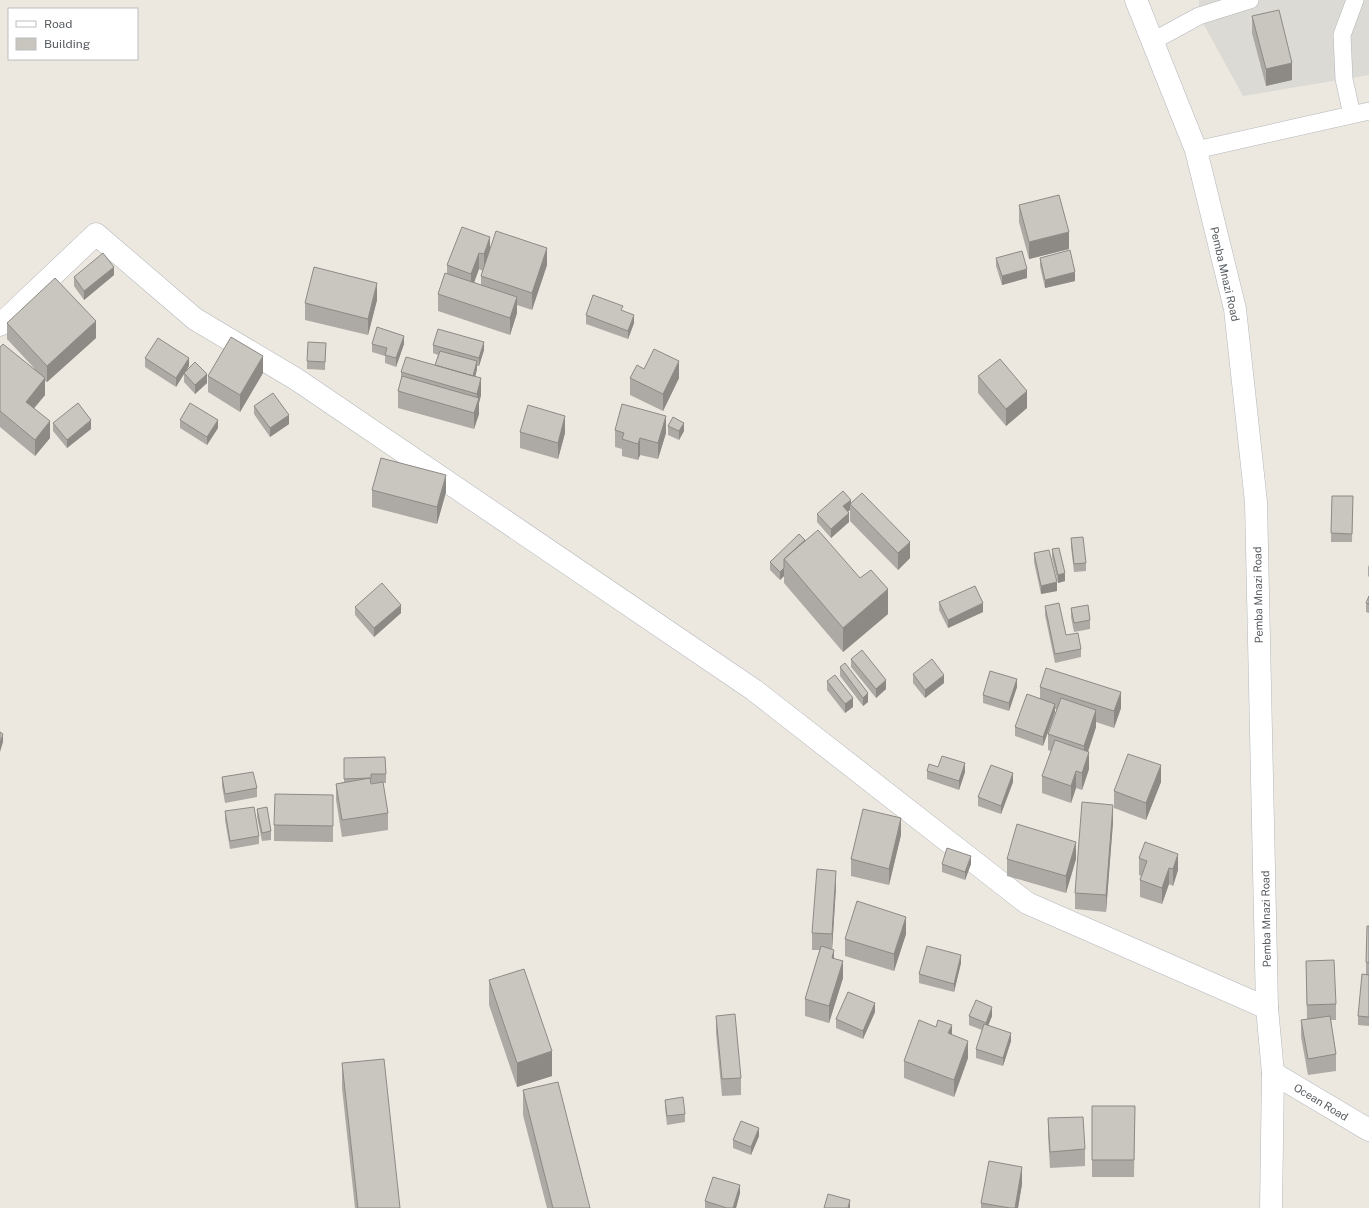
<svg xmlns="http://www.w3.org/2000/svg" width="1369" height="1208" viewBox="0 0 1369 1208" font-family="'Public Sans',sans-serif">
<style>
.industrial{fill:#dcdad4}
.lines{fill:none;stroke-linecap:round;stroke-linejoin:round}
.service-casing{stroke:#b2b6bb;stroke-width:18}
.minor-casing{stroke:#b2b6bb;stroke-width:23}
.secondary-casing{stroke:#b3b7bd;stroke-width:23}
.service{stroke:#fff;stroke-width:17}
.minor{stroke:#fff;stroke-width:22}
.secondary{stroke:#fff;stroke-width:22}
.wall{fill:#ada9a4;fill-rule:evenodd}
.shaded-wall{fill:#8d8a86}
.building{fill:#c9c5bf;stroke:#8d8a86}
.labels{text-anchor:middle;stroke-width:3;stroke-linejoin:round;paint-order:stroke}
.street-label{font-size:11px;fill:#585d61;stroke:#fff}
</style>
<rect width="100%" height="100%" fill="#ece8df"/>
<path class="industrial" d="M1199 0H1369V75L1243 96 1199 16Z"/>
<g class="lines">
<g class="service-casing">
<path id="service" d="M1153 41 1199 16 1250 0
M1352 115 1344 79 1342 35 1355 0
M1196 150 1369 111"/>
</g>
<g class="minor-casing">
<path id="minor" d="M0 325 96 234 195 319 296 379 754 690 1027 903 1267 1008
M1273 1073 1369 1130"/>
</g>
<g class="secondary-casing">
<path id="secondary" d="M1136 0 1196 150 1235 309 1256 502 1267 1008 1273 1073 1271 1208"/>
</g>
<use href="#service" class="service"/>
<use href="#minor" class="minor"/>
<use href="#secondary" class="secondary"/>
</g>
<path class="wall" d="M1252 16 1292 80 1266 86 1252 33Z
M1019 205 1069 249 1029 259 1019 222Z
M490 249 547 265 532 310 517 305V313L510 335 438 311V294L447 274V265ZM479 269 483 271 481 276V285L474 282Z
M996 258 1027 278 1002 285 996 266Z
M1040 258 1075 281 1045 288 1040 266Z
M114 275 84 300 74 286V277Z
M377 300 368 335 305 320V303Z
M586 315 634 323 628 339 586 324Z
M7 323 96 338 47 382 45 381V395L34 408 50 438 35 456 0 427V347L35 369 7 339Z
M326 343 325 370 307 369V361Z
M372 344H404L396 367 385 363V356L372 352Z
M433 345 484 350 479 366H477V369L475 377 481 395 479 403V414L474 429 398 408V391L401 379V372L435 365 438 355 433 353Z
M145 358 189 366 186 371 207 383 195 394 184 382V374L176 387 145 367Z
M644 369 679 378 663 411 630 395V378Z
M263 373 240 412 208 392V376Z
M978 376 1027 408 1006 426 978 393Z
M254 406 289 424 270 437 254 414Z
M180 420 218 428 207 445 180 428Z
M53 423 91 429 67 448 53 431Z
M668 426 684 431 679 440 668 435Z
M615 430 666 433 658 459 640 455 638 460 622 456V449L615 447Z
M520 432 565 433 558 459 520 448Z
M372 490 446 492 437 524 372 507Z
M1332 496H1353L1352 542H1331Z
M851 503 910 558 898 570 850 521V510L848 512 849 522 831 538 817 522V514Z
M1071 538 1086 563V571L1074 572 1071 547Z
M805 540 888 614 843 652 784 583V576L780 580 770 570V562Z
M1052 549 1065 581 1058 583 1052 558Z
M1034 553 1057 591 1041 594 1034 562Z
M1369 565V577L1368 576V567Z
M1369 596V613L1366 612V603Z
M939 602 983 612 948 628 939 610Z
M1045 606 1066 635 1081 649V657L1055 663 1045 615Z
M355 607 401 613 374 637 355 615Z
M1071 608 1090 620V629L1074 632 1071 617Z
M851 659 886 689 876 698 851 667Z
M840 667 868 702 863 706 840 676Z
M913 674 944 683 925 698 913 683Z
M827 681 853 707 845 713 827 690Z
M1017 687 1009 711 983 703V695Z
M1040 687 1121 708 1114 728 1096 722V727L1088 752 1089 769 1082 790 1076 788 1071 803 1042 793V776L1051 751 1048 750V734L1057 709H1055V712L1043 746 1015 736V727L1040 698Z
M344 758 386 774V783H383L388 813V830L342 837 336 800V784L344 782ZM371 783H381L371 784Z
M938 767 965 772 959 790 927 779V771Z
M222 777 257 788V797L225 803 222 786Z
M1013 782 1001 814 978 806V797Z
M1161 782 1146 820 1114 808V791Z
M257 809 271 831V840L262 841 257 817Z
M225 811 259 836V844L230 849 225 820Z
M333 812V842L274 841V825Z
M1113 822 1106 912 1075 909V893Z
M901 835 889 885 851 876V859Z
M1139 858 1178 870 1173 886 1169 884 1162 904 1140 897V880L1141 876 1139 875Z
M1007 859H1076L1066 893 1007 876Z
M942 864H971L965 880 942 872Z
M836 887 832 949 834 958 843 978 829 1023 805 1016V999L820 950H812V933Z
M1369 926V1026L1358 1025V1016L1366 975V962Z
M906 934 894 971 845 956V939Z
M1306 961 1336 1004V1020H1331L1336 1054V1071L1308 1075 1301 1037V1020L1307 1019Z
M961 963 954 992 919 983V974Z
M489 980 552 1076 517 1087 489 1005Z
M875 1012 863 1039 836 1028V1019Z
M716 1016 741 1078V1095L722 1096 716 1033Z
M969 1016H992L988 1026 1011 1041 1003 1066 976 1058V1049L982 1030 969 1025Z
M952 1035 968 1058 954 1097 904 1078V1061Z
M342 1063 400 1208H355L342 1088Z
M523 1090 590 1208H547L523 1115Z
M665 1100 685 1114V1122L667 1125 665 1108Z
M1092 1106H1135L1134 1177H1092Z
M1048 1118 1085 1149V1166L1050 1168 1048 1135Z
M759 1136 751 1155 733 1148V1140Z
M1022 1184 1018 1208H981V1203Z
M740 1193 736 1208H705V1201Z"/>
<path class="shaded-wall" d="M1292 63V80L1266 86V69Z
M1069 232V249L1029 259V242Z
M490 237V254L484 271V254Z
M547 248V265L532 310V293Z
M479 253V269L471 291V274Z
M114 267V275L84 300V291Z
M1027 269V278L1002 285V276Z
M1075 272V281L1045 288V280Z
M377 283V300L368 335V319Z
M517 297V313L510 335V318Z
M634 315V323L628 339V331Z
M96 321V338L47 382V366Z
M404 336V344L396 367V358Z
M484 342V350L479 366V358Z
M263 356V373L240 412V395Z
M189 358V366L176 387V378Z
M477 361V369L473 386V377Z
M679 361V378L663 411V394Z
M207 374V383L195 394V385Z
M45 378V395L26 418V402Z
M481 378V395L479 403V414L474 429V413L477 404V394Z
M1027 391V408L1006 426V409Z
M289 415V424L270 437V428Z
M565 416V433L558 459V443Z
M666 416V433L658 459V443Z
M91 420V429L67 448V440Z
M218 420V428L207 445V437Z
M50 421V438L35 456V440Z
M684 423V431L679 440V431Z
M640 438V455L638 460V444Z
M446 475V492L437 524V507Z
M851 500V506L850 504V510L843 515V506Z
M849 513V522L831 538V529Z
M910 542V558L898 570V553Z
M784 568V576L780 580V572Z
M1065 573V581L1058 583V575Z
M1057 582V591L1041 594V586Z
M888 589V614L843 652V628Z
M983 603V612L948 628V620Z
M401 605V613L374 637V628Z
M944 675V683L925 698V690Z
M1017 679V687L1009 711V703Z
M886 680V689L876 698V689Z
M1121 692V708L1114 728V711Z
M868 693V702L863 706V698Z
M853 698V707L845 713V704Z
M1055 704V712L1043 746V737Z
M1096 710V727L1084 763V746Z
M3 734V742L0 752V743Z
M1089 752V769L1082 790V773Z
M965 763V772L959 790V781Z
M1161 765V782L1146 820V803Z
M1076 771V788L1071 803V786Z
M1013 773V782L1001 814V806Z
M1113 805V822L1106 912V895Z
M901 818V835L889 885V869Z
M1076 842V859L1066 893V876Z
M1178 854V870L1173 886V869Z
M971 856V864L965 880V872Z
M1169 868V884L1162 904V888Z
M836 871V887L832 951V934Z
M906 917V934L894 971V954Z
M834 950V966L832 958Z
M961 955V963L954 992V984Z
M843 961V978L829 1023V1006Z
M875 1003V1012L863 1039V1031Z
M992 1007V1016L986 1031V1023Z
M952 1025V1042L948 1033Z
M1011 1033V1041L1003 1066V1058Z
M968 1041V1058L954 1097V1080Z
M552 1051V1076L517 1087V1063Z
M759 1128V1136L751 1155V1147Z
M1022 1167V1184L1018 1208H1015Z
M740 1185V1193L736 1208H733Z
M850 1200V1208H848Z"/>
<path class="building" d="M1279 10 1292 63 1266 69 1252 16Z
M1059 195 1069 232 1029 242 1019 205Z
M462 227 490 237 484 254 479 253 471 274 447 265Z
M496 231 547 248 532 293 481 276Z
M1070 250 1075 272 1045 280 1040 258Z
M1022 251 1027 269 1002 276 996 258Z
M103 253 114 267 84 291 74 277Z
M314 267 377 283 368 319 305 303Z
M445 273 517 297 510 318 438 294Z
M55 278 96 321 47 366 7 323Z
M593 295 623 306 621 310 634 315 628 331 586 315Z
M377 327 404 336 396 358 385 355 387 348 372 344Z
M438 329 484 342 479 358 433 345Z
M231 337 263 356 240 395 208 376Z
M158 338 189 358 176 378 145 358Z
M308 342 326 343 325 362 307 361Z
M3 344 45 378 26 402 50 421 35 440 0 411V347Z
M654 349 679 361 663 394 630 378 637 365 644 369Z
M440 351 477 361 473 376 435 365Z
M406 357 481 378 477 394 401 372Z
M1000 359 1027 391 1006 409 978 376Z
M195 362 207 374 195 385 184 373Z
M402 376 479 398 474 413 398 391Z
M273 393 289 415 270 428 254 406Z
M78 403 91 420 67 440 53 423Z
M190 403 218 420 207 437 180 420Z
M622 404 666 416 658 443 640 438 638 444 622 439 624 433 615 430Z
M528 405 565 416 558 443 520 432Z
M673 417 684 423 679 431 668 426Z
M381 458 446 475 437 507 372 490Z
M843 491 851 500 843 506 849 513 831 529 817 514Z
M862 493 910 542 898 553 850 504Z
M1332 496H1353L1352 534 1331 533Z
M818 530 860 578 871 570 888 589 843 628 784 559Z
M799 534 805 540 784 559V568L780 572 770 562Z
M1083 537 1086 563 1074 564 1071 538Z
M1059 548 1065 573 1058 575 1052 549Z
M1049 550 1057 582 1041 586 1034 553Z
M382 583 401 605 374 628 355 607Z
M975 586 983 603 948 620 939 602Z
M1369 596V604L1366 603Z
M1059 603 1066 635 1078 633 1081 649 1055 654 1045 606Z
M1088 605 1090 620 1074 623 1071 608Z
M862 650 886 680 876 689 851 659Z
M932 659 944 675 925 690 913 674Z
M845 663 868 693 863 698 840 667Z
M1046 668 1121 692 1114 711 1040 687Z
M990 671 1017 679 1009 703 983 695Z
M835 675 853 698 845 704 827 681Z
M1027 694 1055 704 1043 737 1015 727Z
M1061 698 1096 710 1084 746 1048 734Z
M0 732 3 734 0 743Z
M1055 740 1089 752 1082 773 1076 771 1071 786 1042 776Z
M1128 754 1161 765 1146 803 1114 791Z
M942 756 965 763 959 781 927 771 929 764 938 767Z
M385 757 386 774H371V779L370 778 344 779V758Z
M991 765 1013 773 1001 806 978 797Z
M253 772 257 788 225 794 222 777Z
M370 778 371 784 383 782 388 813 342 820 336 784Z
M275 794 333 795V826L274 825Z
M1082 802 1113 805 1106 895 1075 893Z
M254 807 259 836 230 841 225 811Z
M267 807 271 831 262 833 257 809Z
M863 809 901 818 889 869 851 859Z
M1017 824 1076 842 1066 876 1007 859Z
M1145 842 1178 854 1173 869 1169 868 1162 888 1140 880 1147 861 1139 858Z
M947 848 971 856 965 872 942 864Z
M817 869 836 871 832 934 812 933Z
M857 901 906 917 894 954 845 939Z
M1367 926H1369V963L1366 962Z
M821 946 834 950 832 958 843 961 829 1006 805 999Z
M927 946 961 955 954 984 919 974Z
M1334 960 1336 1004 1307 1005 1306 961Z
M524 969 552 1051 517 1063 489 980Z
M1362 974 1369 975V1017L1358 1016Z
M848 992 875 1003 863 1031 836 1019Z
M976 1000 992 1007 986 1023 969 1016Z
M735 1014 741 1078 722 1079 716 1016Z
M1330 1016 1336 1054 1308 1059 1301 1020Z
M919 1020 936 1027 938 1020 952 1025 948 1033 968 1041 954 1080 904 1061Z
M984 1024 1011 1033 1003 1058 976 1049Z
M384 1059 400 1208H358L342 1063Z
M558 1082 590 1208H553L523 1090Z
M683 1097 685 1114 667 1116 665 1100Z
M1092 1106H1135L1134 1160H1092Z
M1083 1117 1085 1149 1050 1152 1048 1118Z
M741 1121 759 1128 751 1147 733 1140Z
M989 1161 1022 1167 1015 1208H1010L981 1203Z
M713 1177 740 1185 733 1208H727L705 1201Z
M828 1194 850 1200 848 1208H824Z"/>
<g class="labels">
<g class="street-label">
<text transform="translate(1225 274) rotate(77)" y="4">Pemba Mnazi Road</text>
<text transform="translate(1258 595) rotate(-91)" y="4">Pemba Mnazi Road</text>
<text transform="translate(1266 919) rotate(-91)" y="4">Pemba Mnazi Road</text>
<text transform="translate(1321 1102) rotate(31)" y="4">Ocean Road</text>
</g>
</g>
<rect x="8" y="8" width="130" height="52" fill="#ffffff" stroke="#bcbec0"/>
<rect x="16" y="21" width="20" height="6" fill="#ffffff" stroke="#bcbec0"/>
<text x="44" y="28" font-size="12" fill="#585d61">Road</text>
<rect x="16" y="38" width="20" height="12" fill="#c9c5bf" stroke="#bcbec0"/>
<text x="44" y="48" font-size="12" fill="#585d61">Building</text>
</svg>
